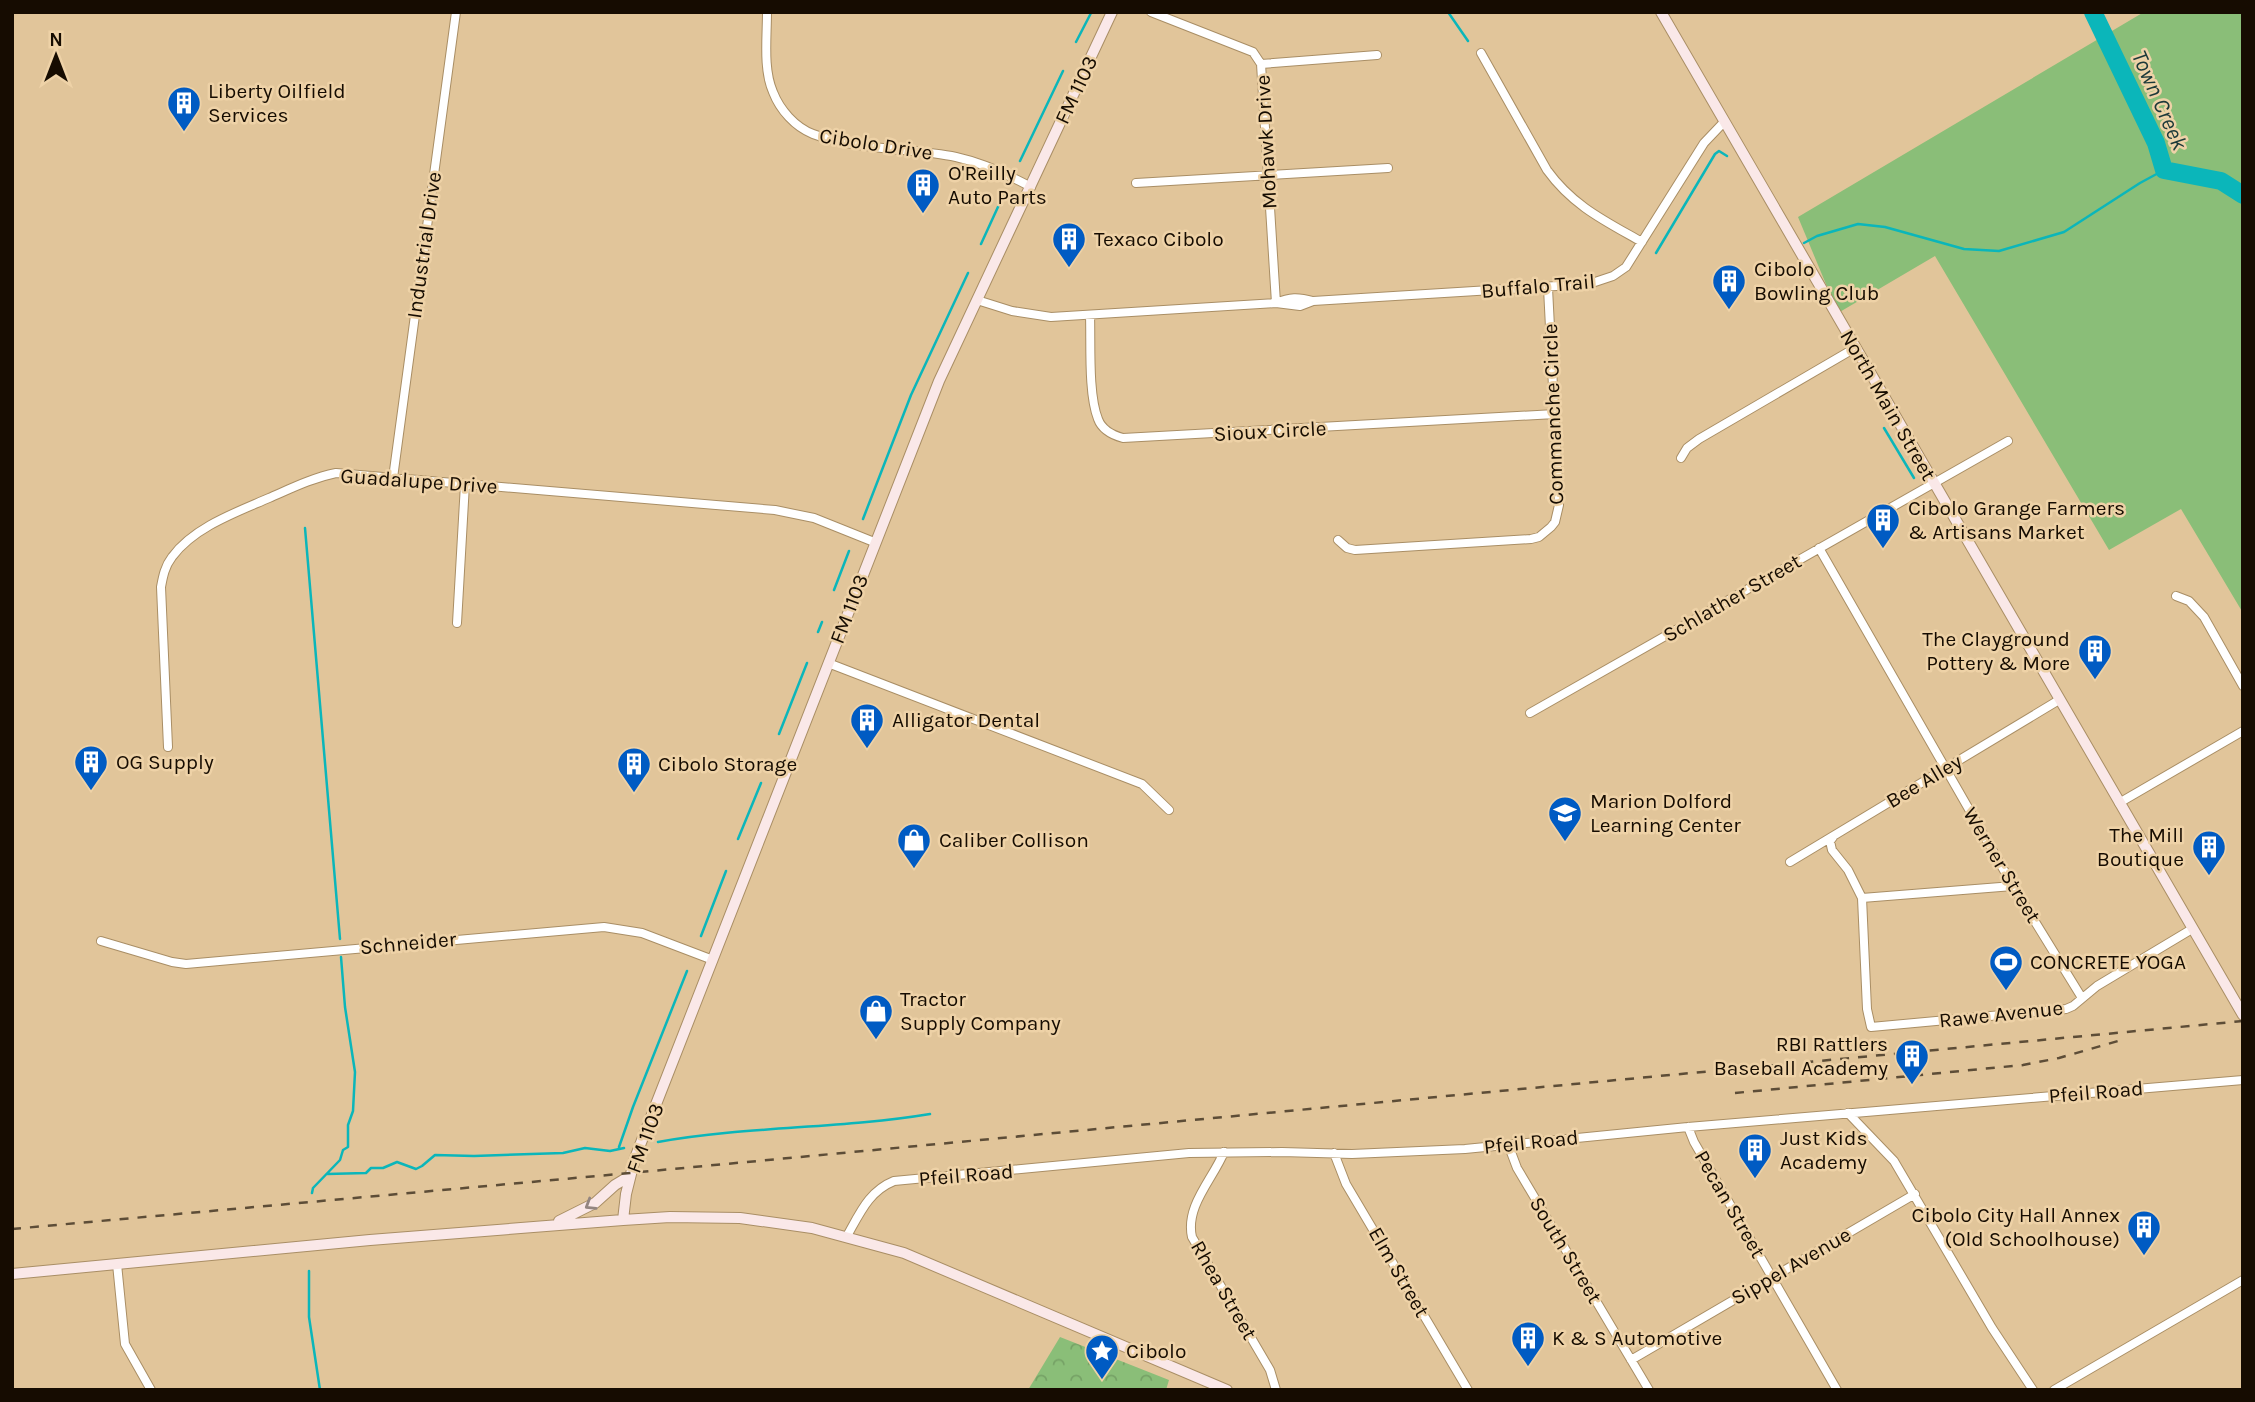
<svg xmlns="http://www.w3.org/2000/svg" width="2255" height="1402" viewBox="0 0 2255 1402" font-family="Karla,sans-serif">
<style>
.grass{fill:#8abe78}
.forest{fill:url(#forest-crowns)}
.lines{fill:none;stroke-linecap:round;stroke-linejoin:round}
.stream{stroke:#0bb6ba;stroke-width:2.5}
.river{stroke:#0bb6ba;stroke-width:18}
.street-casing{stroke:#a98e65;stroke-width:10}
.secondary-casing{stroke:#a98e65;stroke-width:12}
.street{stroke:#fff;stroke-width:8}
.secondary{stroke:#fae8e8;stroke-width:10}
.rail{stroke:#5d4d37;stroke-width:2.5;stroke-dasharray:9 9;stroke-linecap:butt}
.oneway{stroke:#938580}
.labels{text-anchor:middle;stroke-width:5;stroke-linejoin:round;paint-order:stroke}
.street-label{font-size:21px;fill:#160c01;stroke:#eed2a7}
.poi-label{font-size:21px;fill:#160c01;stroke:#eed2a7;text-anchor:start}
.water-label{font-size:23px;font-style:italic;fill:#1b3939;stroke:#eed2a7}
</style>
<defs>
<pattern id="forest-crowns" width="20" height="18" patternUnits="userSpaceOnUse" patternTransform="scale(1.75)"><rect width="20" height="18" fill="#8abe78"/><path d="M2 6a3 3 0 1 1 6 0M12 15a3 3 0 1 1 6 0" fill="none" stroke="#76a266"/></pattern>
</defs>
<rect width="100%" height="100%" fill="#e1c59a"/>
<path class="grass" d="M2144 12H2243V613L2181 509 2109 550 1935 256 1838 313 1798 217Z"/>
<path class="forest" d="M1060 1337 1169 1380 1166 1390H1028Z"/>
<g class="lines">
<path class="stream" d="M1448 12 1468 41
M1076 42 1091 13
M1020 161 1063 71
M1804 243 1817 236 1858 224 1885 227 1964 249 1999 251 2064 232 2140 183 2164 170
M981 244 1003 196
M1656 253 1715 154 1719 151 1727 156
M1884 428 1914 478
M863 519 911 395 968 273
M305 528 340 939
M834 590 849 551
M818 632 822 622
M779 734 807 663
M738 839 761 783
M701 936 726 871
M658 1142C747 1126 840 1129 930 1114
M619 1147 633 1107 687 971
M327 1174 366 1173 371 1168H383L397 1162 416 1169 422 1166 435 1155 474 1156 563 1153 585 1148 610 1151 624 1148
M312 1193 313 1188 340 1160 343 1150 348 1147V1125L353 1111 355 1072 345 1007 341 957
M309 1271V1317L320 1390"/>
<path class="river" d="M2093 12 2156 143 2164 170 2221 181 2243 195"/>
<g class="street-casing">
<path id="street" d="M767 12C767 38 763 69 773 92 780 110 795 127 813 134 855 150 912 148 956 157 983 163 1007 174 1031 187
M1151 12 1253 52 1261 64 1276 303
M1481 53 1547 170C1573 206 1605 221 1642 242
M1261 64 1377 55
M1136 183 1388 168
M977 300 1012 311 1051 317 1276 303 1300 306 1313 301 1589 284 1613 276 1626 267 1704 143 1724 122
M1276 303C1290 297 1298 297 1313 301
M1090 315C1091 343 1088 394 1098 419 1102 430 1112 435 1123 438L1555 414
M1681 458 1687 448 1699 439 1855 348
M393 478 456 12
M1338 540 1347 548 1355 550 1531 539 1539 537 1551 527 1555 522 1559 505 1548 288
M1819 548 2013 886 2082 998
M2176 596 2189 601 2204 617 2243 686
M457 623 465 484
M828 663 1142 784 1169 810
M1530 713 2008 441
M168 747 161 587C163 576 165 566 172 557 194 527 237 512 269 498 292 488 312 478 336 473L775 510 814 518 874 542
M2119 803 2243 731
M1833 837 1830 841 1832 850 1848 870 1862 898 1867 1009 1871 1027 2066 1009 2073 1006 2097 986 2192 929
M1790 862 2059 700
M1862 898 2013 886
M101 941 172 962 186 964 604 927 642 933 713 960
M1848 1113 1894 1161 1992 1328 2033 1390
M1688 1127 1694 1142 1837 1390
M1508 1144 1517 1168 1649 1390
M1224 1152C1213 1179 1185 1206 1192 1237L1270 1370 1276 1390
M1334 1153 1346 1184 1468 1390
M847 1236C860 1213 869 1191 894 1181L1189 1153 1282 1152 1352 1154 1465 1149 1688 1127 2243 1080
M117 1264 125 1344 151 1390
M1631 1360 1915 1194
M2054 1390 2243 1280"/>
</g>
<g class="secondary-casing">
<path id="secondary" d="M1661 12 2243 1015
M623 1220 626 1194 635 1158 939 381 1112 12
M559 1221 595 1203 615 1185 630 1176
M12 1274 370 1240 623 1220 670 1217 740 1218 812 1228 904 1253 1227 1390"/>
</g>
<use href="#street" class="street"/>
<use href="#secondary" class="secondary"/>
<path class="rail" d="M1735 1093 2023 1065 2059 1058 2125 1039
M12 1229 630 1173 2243 1021"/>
</g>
<defs><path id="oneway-chevron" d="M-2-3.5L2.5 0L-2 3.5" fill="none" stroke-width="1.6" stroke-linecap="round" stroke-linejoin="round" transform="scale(1.75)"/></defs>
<use class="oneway" href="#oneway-chevron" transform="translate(590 1205) rotate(148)"/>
<defs>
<g id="building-pin" transform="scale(1.75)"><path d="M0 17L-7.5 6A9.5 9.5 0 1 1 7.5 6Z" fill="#005bc3" stroke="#eed2a7"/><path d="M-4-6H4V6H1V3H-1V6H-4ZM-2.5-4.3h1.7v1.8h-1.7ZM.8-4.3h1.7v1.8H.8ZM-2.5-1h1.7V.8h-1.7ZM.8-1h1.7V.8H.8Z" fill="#fff"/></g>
<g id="school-pin" transform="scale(1.75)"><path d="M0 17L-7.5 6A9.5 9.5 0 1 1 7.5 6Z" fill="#005bc3" stroke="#eed2a7"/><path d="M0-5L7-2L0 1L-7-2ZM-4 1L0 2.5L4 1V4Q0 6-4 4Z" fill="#fff"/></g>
<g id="shop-pin" transform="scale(1.75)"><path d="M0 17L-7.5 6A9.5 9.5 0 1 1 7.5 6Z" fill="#005bc3" stroke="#eed2a7"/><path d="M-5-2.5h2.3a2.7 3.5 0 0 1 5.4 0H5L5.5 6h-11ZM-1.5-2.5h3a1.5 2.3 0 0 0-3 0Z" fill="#fff"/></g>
<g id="stadium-pin" transform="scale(1.75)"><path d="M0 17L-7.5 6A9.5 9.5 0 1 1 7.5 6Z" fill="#005bc3" stroke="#eed2a7"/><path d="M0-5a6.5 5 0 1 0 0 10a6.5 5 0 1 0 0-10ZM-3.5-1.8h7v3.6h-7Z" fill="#fff"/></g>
<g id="sight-pin" transform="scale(1.75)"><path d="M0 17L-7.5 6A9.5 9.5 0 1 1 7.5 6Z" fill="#005bc3" stroke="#eed2a7"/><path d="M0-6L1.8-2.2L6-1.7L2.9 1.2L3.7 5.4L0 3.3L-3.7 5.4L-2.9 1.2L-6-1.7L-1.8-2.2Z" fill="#fff"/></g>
</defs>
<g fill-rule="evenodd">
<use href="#building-pin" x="184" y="103"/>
<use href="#building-pin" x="923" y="185"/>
<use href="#building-pin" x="1069" y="239"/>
<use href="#building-pin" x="1729" y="281"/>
<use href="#building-pin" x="1883" y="520"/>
<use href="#building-pin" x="2095" y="651"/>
<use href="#building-pin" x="867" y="720"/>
<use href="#building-pin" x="91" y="762"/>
<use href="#building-pin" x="634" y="764"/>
<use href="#school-pin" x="1565" y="813"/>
<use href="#shop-pin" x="914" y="840"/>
<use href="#building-pin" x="2209" y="847"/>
<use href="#stadium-pin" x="2006" y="962"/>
<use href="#shop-pin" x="876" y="1011"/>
<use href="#building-pin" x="1912" y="1056"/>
<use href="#building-pin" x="1755" y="1150"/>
<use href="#building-pin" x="2144" y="1227"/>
<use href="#building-pin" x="1528" y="1338"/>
<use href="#sight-pin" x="1102" y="1351"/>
</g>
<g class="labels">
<g class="street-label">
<text transform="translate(1076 90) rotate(-65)" y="7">FM 1103</text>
<text transform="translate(1266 142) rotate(-93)" y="7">Mohawk Drive</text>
<text transform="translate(876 144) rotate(9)" y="7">Cibolo Drive</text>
<text transform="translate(424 245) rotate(-82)" y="7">Industrial Drive</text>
<text transform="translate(1538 286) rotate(-5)" y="7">Buffalo Trail</text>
<text transform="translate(1888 405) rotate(60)" y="7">North Main Street</text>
<text transform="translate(1553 414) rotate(-92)" y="7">Commanche Circle</text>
<text transform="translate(1270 431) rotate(-3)" y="7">Sioux Circle</text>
<text transform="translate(419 481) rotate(4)" y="7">Guadalupe Drive</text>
<text transform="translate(1732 598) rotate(-30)" y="7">Schlather Street</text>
<text transform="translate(849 609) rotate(-69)" y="7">FM 1103</text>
<text transform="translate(1924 781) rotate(-31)" y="7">Bee Alley</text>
<text transform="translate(2002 865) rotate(59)" y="7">Werner Street</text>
<text transform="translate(408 943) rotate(-5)" y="7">Schneider</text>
<text transform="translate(2001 1014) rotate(-6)" y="7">Rawe Avenue</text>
<text transform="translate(2096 1092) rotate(-5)" y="7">Pfeil Road</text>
<text transform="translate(645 1138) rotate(-70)" y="7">FM 1103</text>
<text transform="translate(1531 1142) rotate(-6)" y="7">Pfeil Road</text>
<text transform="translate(966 1175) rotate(-5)" y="7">Pfeil Road</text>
<text transform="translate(1730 1204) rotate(60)" y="7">Pecan Street</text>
<text transform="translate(1566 1250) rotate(59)" y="7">South Street</text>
<text transform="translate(1791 1266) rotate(-30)" y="7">Sippel Avenue</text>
<text transform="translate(1399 1272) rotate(60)" y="7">Elm Street</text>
<text transform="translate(1224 1290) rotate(60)" y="7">Rhea Street</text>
</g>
<g class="poi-label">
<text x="208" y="98">Liberty Oilfield<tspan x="208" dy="24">Services</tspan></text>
<text x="948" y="180">O'Reilly<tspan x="948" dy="24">Auto Parts</tspan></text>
<text x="1094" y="246">Texaco Cibolo</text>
<text x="1754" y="276">Cibolo<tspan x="1754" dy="24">Bowling Club</tspan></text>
<text x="1908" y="515">Cibolo Grange Farmers<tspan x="1908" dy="24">&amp; Artisans Market</tspan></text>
<text x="2070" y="646" text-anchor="end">The Clayground<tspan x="2070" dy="24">Pottery &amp; More</tspan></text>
<text x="892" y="727">Alligator Dental</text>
<text x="116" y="769">OG Supply</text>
<text x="658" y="771">Cibolo Storage</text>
<text x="1590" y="808">Marion Dolford<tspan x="1590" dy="24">Learning Center</tspan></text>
<text x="2184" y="842" text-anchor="end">The Mill<tspan x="2184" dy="24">Boutique</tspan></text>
<text x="939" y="847">Caliber Collison</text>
<text x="2030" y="969">CONCRETE YOGA</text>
<text x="900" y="1006">Tractor<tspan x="900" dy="24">Supply Company</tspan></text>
<text x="1888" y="1051" text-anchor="end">RBI Rattlers<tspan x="1888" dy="24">Baseball Academy</tspan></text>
<text x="1780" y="1145">Just Kids<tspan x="1780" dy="24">Academy</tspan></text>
<text x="2120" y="1222" text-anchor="end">Cibolo City Hall Annex<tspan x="2120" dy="24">(Old Schoolhouse)</tspan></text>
<text x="1552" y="1345">K &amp; S Automotive</text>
<text x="1126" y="1358">Cibolo</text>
</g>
<g class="water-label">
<text transform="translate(2160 100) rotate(66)" y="8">Town Creek</text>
</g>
</g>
<rect width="2255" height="1402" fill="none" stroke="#160c01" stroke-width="28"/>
<g transform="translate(56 56)" stroke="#eed2a7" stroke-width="5" paint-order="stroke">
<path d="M0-5L12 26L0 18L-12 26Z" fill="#160c01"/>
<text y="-10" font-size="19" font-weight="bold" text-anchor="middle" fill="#160c01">N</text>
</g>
</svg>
